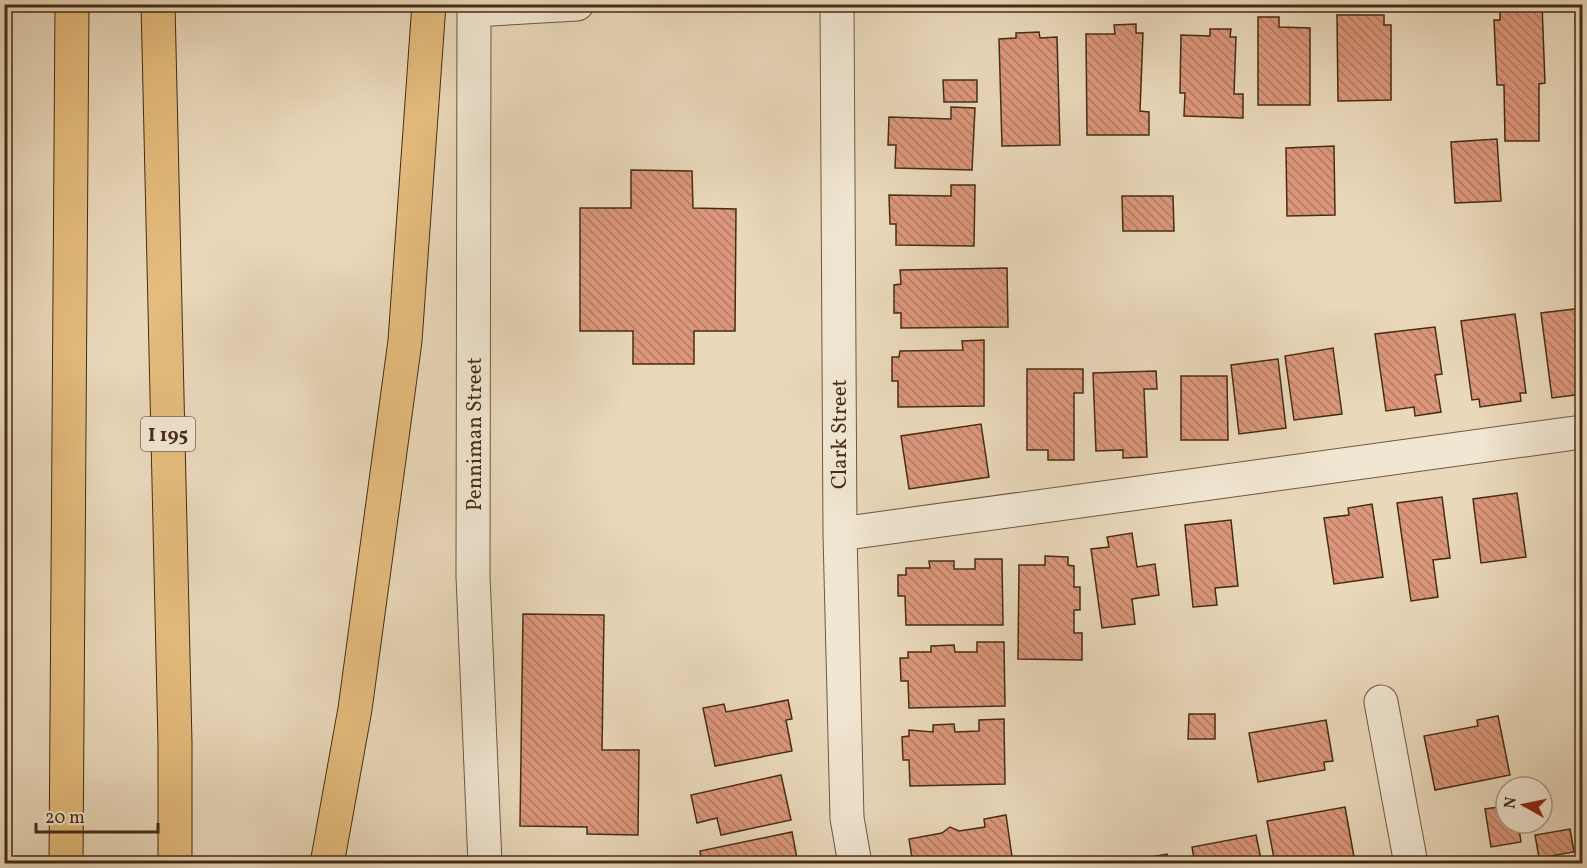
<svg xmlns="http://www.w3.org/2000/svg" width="1587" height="868" viewBox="0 0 1587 868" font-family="Vollkorn,serif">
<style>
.building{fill:url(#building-back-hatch);stroke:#452d15;stroke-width:1.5}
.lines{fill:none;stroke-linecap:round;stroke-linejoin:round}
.minor-casing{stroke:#6e583e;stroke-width:35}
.motorway-casing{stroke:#452d15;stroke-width:35}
.minor{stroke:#f1e6d2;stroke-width:33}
.motorway{stroke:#e4bc7d;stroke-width:33}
.labels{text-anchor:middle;stroke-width:4.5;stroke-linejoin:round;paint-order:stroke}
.shield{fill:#f1e6d2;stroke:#79644e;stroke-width:1.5}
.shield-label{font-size:20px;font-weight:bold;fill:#452d15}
.street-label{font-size:21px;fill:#452d15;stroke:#f1e6d2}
</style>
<defs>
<pattern id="building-back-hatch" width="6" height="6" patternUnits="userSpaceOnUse" patternTransform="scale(1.5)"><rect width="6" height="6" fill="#db967b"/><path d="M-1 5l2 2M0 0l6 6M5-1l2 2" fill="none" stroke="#b37b64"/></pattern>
</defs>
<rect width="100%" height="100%" fill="#e9d8ba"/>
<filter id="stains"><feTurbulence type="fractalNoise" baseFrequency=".00333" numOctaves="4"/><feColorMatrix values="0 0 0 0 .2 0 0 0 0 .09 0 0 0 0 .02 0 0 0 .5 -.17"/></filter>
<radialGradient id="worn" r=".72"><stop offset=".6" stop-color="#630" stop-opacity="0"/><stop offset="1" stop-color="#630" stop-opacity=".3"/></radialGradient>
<path class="building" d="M1542 4 1545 83 1539 84V141H1505L1504 85H1497L1494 20H1500V6Z
M1337 15H1384V25H1391V100L1338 101Z
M1258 17H1279V27L1310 28V105H1258Z
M1575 18H1582V114L1581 115Z
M1136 24V33H1143L1140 111 1149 112V135H1087L1086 34H1115L1114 25Z
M1210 29H1231L1230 37H1236L1234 94H1243V118L1184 116 1185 93H1180L1181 35 1210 36Z
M1039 32 1040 38 1057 37 1060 145 1002 146 999 39 1016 38V33Z
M943 80H977V102H944Z
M951 107 975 108 972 170 895 168 896 145H888L889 117 951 119Z
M1497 139 1501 201 1455 203 1451 142Z
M1334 146 1335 215 1287 216 1286 148Z
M631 170 692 171 693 208 736 209 735 331H694V364H633V331H580V208H631Z
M951 185H975L974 246 896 245V224H890L889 195 951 196Z
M1122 196H1173L1174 231H1123Z
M1007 268 1008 327 901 328V313H894V285L901 284 900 270Z
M1582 308V394L1552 398 1541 313Z
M1515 314 1526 393H1520L1521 401 1480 407 1479 399 1472 400 1461 321Z
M1435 327 1442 374 1435 375 1441 412 1415 416 1414 407 1386 411 1375 334Z
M984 340V406L898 407V381H892V357H899L900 351 963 350 962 341Z
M1333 348 1342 414 1294 420 1285 356Z
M1278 359 1286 428 1239 434 1231 365Z
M1027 369H1083V393H1074V460H1048V450H1027Z
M1156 371 1157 389H1144L1147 457 1123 458V450L1096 451 1093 373Z
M1181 376H1227L1228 440H1181Z
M981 424 989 477 909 489 901 436Z
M1517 493 1526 557 1481 563 1473 499Z
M1442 497 1450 558 1433 560 1438 597 1411 601 1397 503Z
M1372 504 1383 577 1334 584 1324 518 1349 515 1348 508Z
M1231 520 1238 586 1215 588 1217 605 1193 607 1185 525Z
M1132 533 1137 567 1155 564 1159 595 1132 599 1135 624 1102 628 1091 549 1109 547 1107 537Z
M1045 556 1068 557V565L1074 566V587H1080V610H1074V633H1082V660L1018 659 1019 565H1045Z
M975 559H1002L1003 625H906L905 596H898V575H906V568H930L929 561H954V569H975Z
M523 614 604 615 602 750H639L638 835 587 834V827L520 826Z
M977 642H1004L1005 706 909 708 908 681H901L900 658H908V652H931V646L954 645 955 652H977Z
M788 700 792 719 786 720 792 751 715 766 703 708 724 704 726 712Z
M1189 714H1215V739H1188Z
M1498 716 1510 775 1435 790 1424 736 1478 726 1477 720Z
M1004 719 1005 784 910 786 909 760H903L902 737 909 736V730L933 732V725L954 724 955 732 979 731V720Z
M1326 720 1333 761 1324 762 1325 770 1258 782 1249 733Z
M781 775 791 820 721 835 717 818 697 823 691 795Z
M1506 806V823H1518L1521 842 1491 847 1485 809Z
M1345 807 1354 857 1317 864H1275L1267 821Z
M1006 815 1013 864H913L909 839 942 833 950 827 959 831 985 827 984 819Z
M1570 829 1574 852 1539 858 1535 835Z
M792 832 798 864H702L700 851Z
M1256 835 1262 864H1195L1192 847Z
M1167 854 1169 864H1112Z"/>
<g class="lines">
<g class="minor-casing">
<path id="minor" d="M474 4 473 576 485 864
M837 4 840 534 847 818 855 864
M474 10 577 4
M840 534 1582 432
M1381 702 1411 864"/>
</g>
<g class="motorway-casing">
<path id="motorway" d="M158 4 175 743V864
M66 864 72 4
M327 864 355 709 405 341 429 4"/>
</g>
<use href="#minor" class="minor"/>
<use href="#motorway" class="motorway"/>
</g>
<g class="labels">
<rect class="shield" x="141" y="417" width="54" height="34" rx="4.5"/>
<g class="shield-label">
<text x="168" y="441">I 195</text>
</g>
<g class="street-label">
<text transform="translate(474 434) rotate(-90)" y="7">Penniman Street</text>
<text transform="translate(839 434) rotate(-90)" y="7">Clark Street</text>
</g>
</g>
<rect width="1587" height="868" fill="none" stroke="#e9d8ba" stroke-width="24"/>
<rect x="6" y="6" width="1575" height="856" fill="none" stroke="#452d15" stroke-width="3"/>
<rect x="12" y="12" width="1563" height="844" fill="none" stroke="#452d15" stroke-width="1.5"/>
<g transform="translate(1524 805) rotate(279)"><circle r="28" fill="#f1e6d2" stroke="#ac9c86" stroke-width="1.5"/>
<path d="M0-4.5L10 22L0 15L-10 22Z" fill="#8f2418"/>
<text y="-9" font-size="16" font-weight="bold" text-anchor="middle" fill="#452d15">N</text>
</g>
<path d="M36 823v9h122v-9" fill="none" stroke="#452d15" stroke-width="3"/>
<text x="45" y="823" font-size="18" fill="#452d15" stroke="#f1e6d2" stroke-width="4.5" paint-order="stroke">20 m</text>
<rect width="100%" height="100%" filter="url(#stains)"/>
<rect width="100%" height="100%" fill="url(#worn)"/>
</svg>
